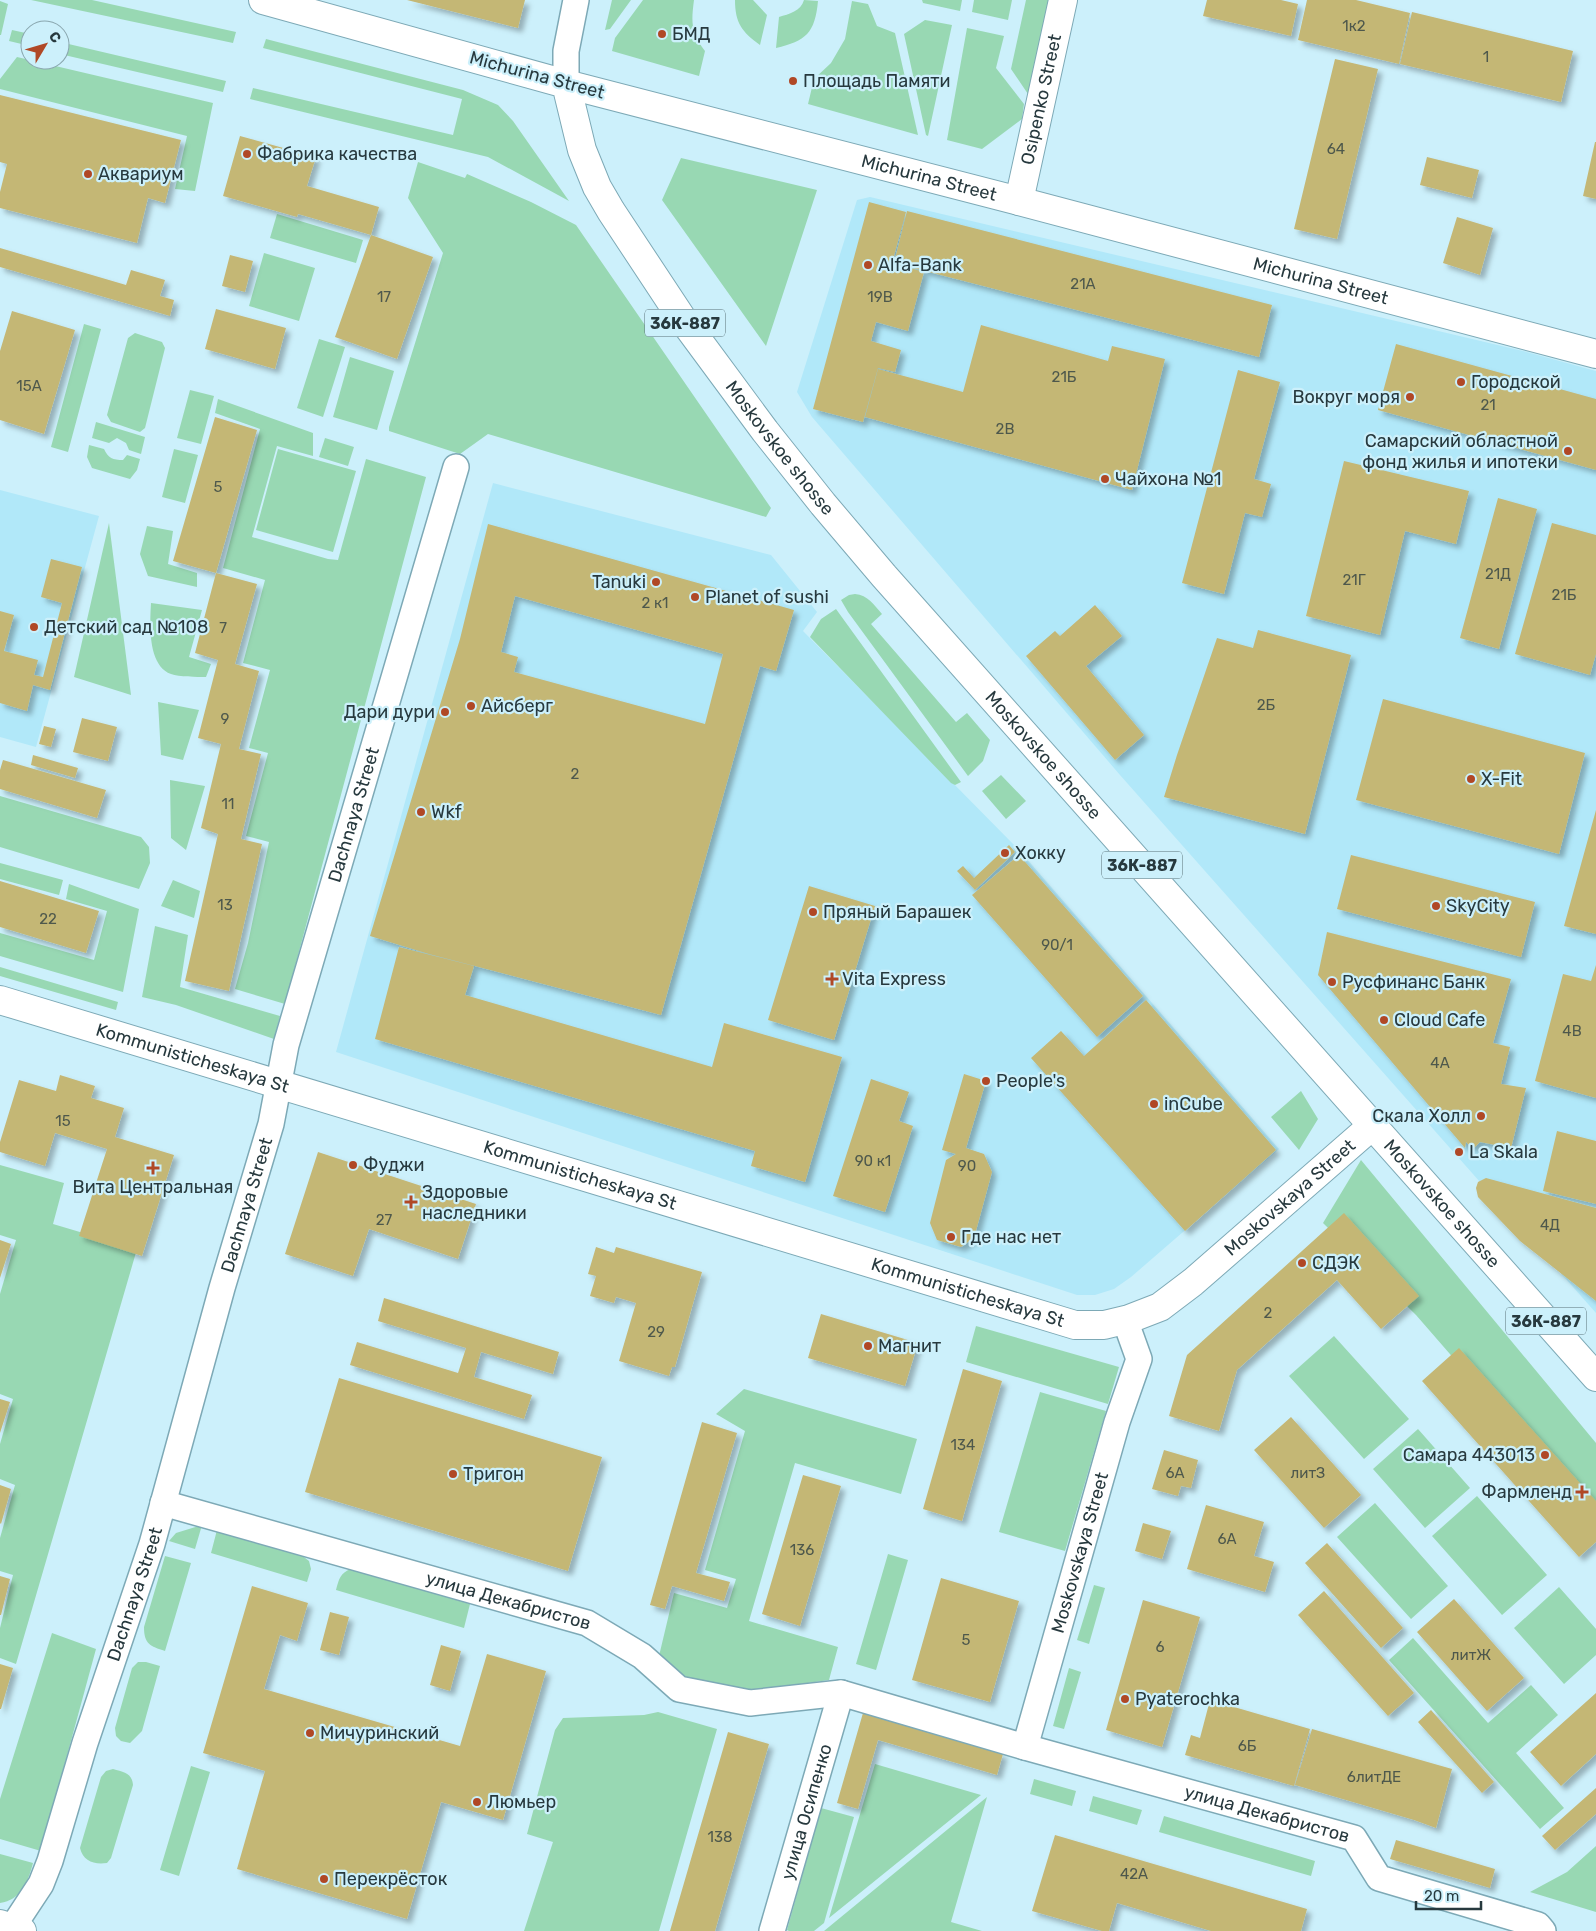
<svg xmlns="http://www.w3.org/2000/svg" width="1596" height="1931" viewBox="0 0 1596 1931" font-family="Rubik,sans-serif">
<style>
.built{fill:#b1e8f9}
.green{fill:#98d8b3}
.building{fill:#c4b775;fill-rule:evenodd;filter:url(#shadow)}
.lines{fill:none;stroke-linecap:round;stroke-linejoin:round}
.street-casing{stroke:#7da9b6;stroke-width:28}
.secondary-casing{stroke:#7da9b6;stroke-width:30}
.primary-casing{stroke:#7da9b6;stroke-width:30}
.street{stroke:#fff;stroke-width:25}
.secondary{stroke:#fff;stroke-width:28}
.primary{stroke:#fff;stroke-width:28}
.poi-dot{fill:#b04826;stroke:#ccf0fb;stroke-width:2}
.labels{text-anchor:middle;stroke-width:4.5;stroke-linejoin:round;paint-order:stroke}
.number-label{font-size:15px;fill:#4e584c}
.shield{fill:#ccf0fb;stroke:#587077;stroke-width:1}
.shield-label{font-size:16px;font-weight:bold;fill:#27393e}
.poi-label{font-size:18px;fill:#27393e;stroke:#ccf0fb;text-anchor:start}
.street-label{font-size:18px;fill:#27393e;stroke:#ccf0fb}
</style>
<defs>
<filter id="shadow"><feDropShadow dx="4.5" dy="4.5" stdDeviation="2.5" flood-color="#0004"/></filter>
</defs>
<rect width="100%" height="100%" fill="#ccf0fb"/>
<path class="built" d="M870 197 1523 351 1596 371V1313L1120 775 812 417 797 392 857 200Z
M493 483 771 555 817 612 803 631 1019 850 1279 1149 1131 1277 1114 1289 1095 1295H1077L336 1052Z
M0 490 99 516 36 747 0 737Z"/>
<path class="green" d="M31 0H92L236 32 233 43Z
M612 0H631L610 29 605 30Z
M643 0H694C691 23 691 32 705 51L699 76 612 51 615 38Z
M735 0H753L767 15 760 45C742 32 735 23 735 0Z
M804 0 818 1C815 33 806 41 776 48L779 17C789 14 801 11 804 0Z
M922 0H962L960 11 923 3Z
M974 0H1012L1008 20 972 12Z
M1026 0H1051L1030 97 1011 69Z
M0 1 8 4 1 35H0Z
M852 1 868 4 877 26 895 33 918 135 808 104 814 79 831 63 845 39Z
M925 20 952 25 928 136 926 135 904 34Z
M967 28 1004 36 996 68 1024 104 1022 119 982 149 947 140Z
M12 30 30 34V46L9 41Z
M266 39 463 90 498 105 513 121 569 201 488 157 250 99 253 88 453 135 462 99 263 48Z
M60 42 226 81 223 92 60 54Z
M17 57 213 103 195 191 175 189 187 136 0 89V79Z
M681 158 817 190 766 346 662 200Z
M418 162 465 178 467 174 531 202 576 225 771 508 766 517 488 434 460 454 389 431V427L443 253 408 198Z
M277 214 363 240 356 263 270 238Z
M264 253 315 268 299 321 249 306Z
M84 324 101 329 68 452 51 447Z
M135 333 162 342 165 348 145 428 140 432 111 422 107 415 128 338Z
M319 339 345 347 323 417 297 408Z
M350 357 394 371 377 430 333 417Z
M190 390 214 396 201 444 177 438Z
M218 399 313 433V456L277 446 252 537 328 559 338 560 366 459 426 477 285 1004 235 989 248 943 269 842 246 836 268 753 249 748 270 670 243 663 265 580 223 568 260 429 215 413Z
M96 422 145 437 141 454 129 450 126 443 117 438 109 443 92 438Z
M325 438 354 447 348 466 319 457Z
M89 445 104 449C108 458 113 460 123 460L127 455 140 459 137 470 130 479 92 468 87 457Z
M174 449 198 455 185 503 162 497Z
M278 449 356 471 333 552 256 530Z
M109 523 131 695 74 677Z
M147 526 173 531 168 564 197 573V587L148 576 140 554Z
M855 594C868 595 874 605 882 614L871 624 956 722 967 713 990 740 983 761 968 776 848 612 841 600 849 595Z
M151 603 202 610 189 657 211 664 206 677C197 677 179 677 171 674 147 665 150 623 151 603Z
M836 609 961 782 955 785 951 783 810 637 821 619Z
M158 702 199 710 183 760 161 755Z
M1001 775 1026 801 1006 819 982 791Z
M170 780 205 786 186 850 171 838Z
M0 796 141 837 149 847 150 863 139 889 0 847Z
M0 863 63 880 59 895 0 879Z
M173 880 200 891 194 918 161 906Z
M69 884 139 909 123 992 0 956V933L94 960 107 911 66 899Z
M155 926 188 935 180 987 280 1016 274 1039 176 1005 142 997Z
M0 967 118 1002 116 1010 0 976Z
M1301 1091 1318 1119 1299 1150 1271 1117Z
M1361 1160 1596 1443V1522L1416 1315 1323 1223Z
M0 1165 64 1183 53 1224 137 1249 16 1664 0 1658V1628L13 1575 0 1571V1538L15 1485 0 1479V1444L13 1399 0 1394V1294L16 1240 0 1235Z
M976 1326 1119 1367 1108 1404 966 1362Z
M1334 1336 1409 1419 1364 1459 1289 1376Z
M744 1389 917 1439 901 1494 795 1463 749 1621 838 1647 829 1680 752 1691 684 1681 659 1656 674 1593 727 1608 736 1579 705 1570 745 1431 716 1414Z
M1040 1392 1106 1411 1065 1551 999 1532Z
M1418 1429 1470 1488 1425 1528 1373 1469Z
M1477 1496 1547 1575 1502 1615 1432 1536Z
M1375 1503 1448 1586 1411 1619 1337 1537Z
M202 1525 195 1549 169 1541 176 1533Z
M217 1530 300 1554 309 1561 311 1569 307 1582 211 1553Z
M888 1554 908 1560 876 1670 856 1664Z
M165 1556 191 1563 165 1651C150 1646 144 1644 144 1627Z
M351 1569 470 1604 464 1628 336 1590C339 1579 340 1573 351 1569Z
M1094 1585 1105 1588 1089 1644 1077 1640Z
M1559 1587 1596 1629V1655L1564 1684 1514 1628Z
M52 1633 96 1649 41 1851 0 1839V1799Z
M1413 1638 1488 1723 1531 1685 1558 1715 1516 1753 1564 1808 1540 1829 1389 1660Z
M138 1662H146L160 1666 142 1731 130 1743 121 1741 116 1736 115 1728 132 1668Z
M1069 1668 1081 1672 1064 1729 1053 1726Z
M658 1712 717 1729 659 1931H524L553 1842 527 1834 555 1730 563 1718 644 1715Z
M875 1764 981 1795 829 1918Z
M191 1766 210 1772 179 1876 160 1870Z
M113 1769C124 1772 132 1773 133 1785L111 1858 107 1863C94 1865 83 1861 80 1848L101 1777 106 1771Z
M1034 1779 1076 1791 1072 1806 1030 1794Z
M1093 1796 1142 1810 1137 1825 1089 1811Z
M987 1797 951 1922 982 1931H824Z
M821 1808 854 1817 824 1923 814 1931H789L787 1930Z
M1164 1816 1315 1861 1311 1876 1159 1832Z
M1596 1846V1912L1530 1892 1567 1872Z
M0 1854 33 1863C28 1882 21 1900 0 1903Z"/>
<path class="building" d="M407 0H525L518 28Z
M1207 0H1281L1298 4 1291 36 1203 16Z
M1307 0H1356L1410 13 1399 64 1298 40Z
M1412 12 1573 51 1561 102 1400 64Z
M1335 59 1378 69 1337 239 1294 229Z
M0 95 181 140 165 203 148 198 137 243 0 208V192L7 164 0 162Z
M240 136 316 157 307 186 379 207 371 235 433 257 397 359 335 337 371 235 298 214 297 217 223 196Z
M1595 142H1596V199L1583 196Z
M1427 157 1479 170 1472 198 1420 185Z
M869 202 906 212 892 263 924 272 908 331 876 322 871 341 901 350 895 372 878 368 863 422 813 409Z
M907 211 1272 305 1259 357 894 263Z
M1457 217 1493 228 1480 275 1443 263Z
M0 248 126 285 131 270 165 280 160 296 174 300 170 316 0 267Z
M230 255 253 261 245 292 222 286Z
M216 309 286 328 275 369 205 349Z
M12 311 75 330 44 434 0 420V351Z
M981 325 1108 361 1112 346 1165 359 1132 490 865 417 878 369 963 392Z
M1396 344 1596 399V470L1378 410Z
M1238 370 1280 382 1254 479 1271 484 1262 517 1245 513 1224 594 1182 583Z
M215 417 257 430 216 573 173 561Z
M1344 461 1469 491 1456 544 1405 531 1380 635 1306 616Z
M1498 498 1537 509 1499 649 1460 638Z
M1552 523 1596 535V654L1590 675 1515 654Z
M488 524 794 610 776 671 760 666 661 1015 429 954 370 936 460 639ZM515 596 723 654 705 724 514 672 518 657 501 652Z
M51 559 82 567 50 690 33 685 27 711 0 703V611L14 615 4 651 38 660 34 675 43 677 62 603 41 597Z
M216 573 257 584 235 664 259 671 239 749 261 754 241 839 262 844 229 991 185 981 218 834 201 828 221 744 198 738 218 660 195 653Z
M1095 605 1122 636 1086 666 1144 735 1115 760 1026 656 1055 631 1060 636Z
M1258 630 1351 655 1305 834 1164 797 1177 755 1217 638 1253 648Z
M1383 699 1585 753 1559 854 1356 800Z
M82 718 117 727 108 761 73 752Z
M44 726 56 729 51 747 39 744Z
M33 755 78 768 75 778 31 765Z
M3 760 106 790 97 818 0 789V770Z
M1596 810V934L1564 926Z
M1009 845 1015 852 975 890 957 871 963 866 974 878Z
M1019 855 1143 996 1097 1037 972 895Z
M1351 855 1535 902 1521 957 1337 909Z
M0 881 99 911 86 953 0 927Z
M809 886 875 906 834 1040 768 1020Z
M1327 932 1511 979 1493 1043 1510 1047 1501 1084 1526 1088 1511 1148 1480 1142 1473 1149 1466 1142 1465 1148 1318 975Z
M399 947 474 966 465 995 712 1067 724 1023 842 1057 805 1182 751 1166 755 1151 375 1039Z
M1596 965V1098L1535 1081 1563 974 1591 981Z
M1146 1000 1276 1150 1185 1231 1031 1058 1061 1031 1084 1056Z
M964 1074 986 1081 966 1148 984 1154 992 1172 974 1238 961 1247 937 1240 930 1223 946 1160 956 1154 942 1150Z
M60 1075 95 1086 91 1098 124 1108 115 1137 174 1155 142 1256 79 1236 107 1149 55 1133 45 1166 0 1152V1142L19 1080 56 1091Z
M871 1079 909 1092 899 1121 913 1126 885 1212 833 1196Z
M1557 1131 1596 1141V1204L1543 1191Z
M318 1152 476 1204 458 1259 369 1229 353 1276 285 1254Z
M1486 1178 1596 1208V1301L1520 1241 1478 1197 1476 1188 1478 1182Z
M1344 1213 1419 1296 1381 1329 1337 1280 1237 1370 1219 1431 1169 1416 1187 1355Z
M0 1240 11 1244 0 1278Z
M596 1247 614 1253 616 1247 702 1272 675 1367H672L669 1376 619 1361 636 1303 616 1297 614 1303 590 1296 596 1276 588 1274Z
M384 1298 559 1352 553 1374 481 1352 474 1377 532 1395 524 1419 350 1365 357 1342 458 1373 466 1348 378 1321Z
M821 1314 918 1343 905 1386 808 1358Z
M1459 1348 1596 1501V1542L1579 1557 1422 1381Z
M963 1369 1002 1381 962 1521 923 1509Z
M339 1378 602 1457 568 1571 305 1492Z
M0 1399 10 1402 0 1433Z
M1291 1417 1361 1495 1324 1528 1254 1450Z
M702 1422 737 1433 696 1573 730 1582 724 1601 672 1586 665 1609 650 1605Z
M1164 1450 1198 1460 1191 1488 1181 1486 1178 1496 1152 1489Z
M803 1475 841 1486 800 1626 762 1614Z
M0 1485 11 1489 1 1524 0 1523Z
M1206 1505 1264 1522 1254 1556 1274 1562 1265 1592 1187 1569Z
M1143 1523 1171 1531 1162 1559 1135 1551Z
M1327 1543 1403 1628 1381 1648 1305 1563Z
M0 1576 10 1579 1 1615H0Z
M941 1578 1019 1601 990 1702 912 1680Z
M252 1586 308 1603 297 1641 280 1635 264 1689 460 1746 487 1654 546 1671 503 1820 441 1802 407 1919 237 1869 265 1771 203 1753Z
M1324 1591 1414 1693 1388 1716 1298 1615Z
M1454 1599 1524 1678 1487 1711 1417 1632Z
M1143 1600 1200 1617 1162 1747 1106 1730Z
M330 1612 349 1617 339 1655 320 1650Z
M441 1645 461 1651 450 1691 430 1685Z
M0 1664 13 1668 1 1709H0Z
M1596 1693V1754L1561 1786 1530 1752Z
M1210 1700 1310 1729 1294 1786 1185 1755 1191 1735 1200 1738Z
M1431 1710 1494 1782 1482 1793 1418 1722Z
M863 1713 1003 1754 997 1775 878 1740 858 1809 837 1803Z
M1312 1729 1452 1769 1436 1828 1414 1820 1295 1785Z
M728 1732 769 1744 715 1931H670Z
M1596 1788V1814L1555 1850 1542 1836Z
M1055 1835 1307 1909 1301 1931H1211L1117 1903 1109 1931H1102L1032 1911Z
M1396 1840 1495 1869 1490 1888 1390 1859Z"/>
<g class="lines">
<g class="street-casing">
<g id="street">
<path d="M566 84V51L576 0"/>
<path id="s1" d="M163 1503 587 1623 642 1656 679 1689 750 1703 841 1693 1025 1747 1354 1838 1379 1878 1538 1925 1543 1931"/>
<path id="s2" d="M1025 1747 1117 1422 1139 1359 1125 1320"/>
<path id="s3" d="M10 1931 41 1884 50 1861 85 1743 152 1544 222 1288 271 1124 286 1045 456 467"/>
<path id="s4" d="M772 1931 841 1693"/>
</g>
</g>
<g class="secondary-casing">
<g id="secondary">
<path id="s5" d="M566 84 1019 201 1596 354"/>
<path id="s6" d="M1019 201 1063 0"/>
<path d="M0 1924 22 1931"/>
</g>
</g>
<g class="primary-casing">
<g id="primary">
<path id="s7" d="M263 0 566 84 582 150 597 187 611 211 683 320 765 431 823 504 884 576 1596 1377"/>
<path id="s8" d="M0 1000 1075 1325H1104L1129 1319 1160 1307 1193 1282 1373 1125"/>
</g>
</g>
<use href="#street" class="street"/>
<use href="#secondary" class="secondary"/>
<use href="#primary" class="primary"/>
</g>
<g class="poi-dot">
<circle cx="662" cy="34" r="5"/>
<circle cx="793" cy="81" r="5"/>
<circle cx="247" cy="154" r="5"/>
<circle cx="88" cy="174" r="5"/>
<circle cx="868" cy="265" r="5"/>
<circle cx="1461" cy="382" r="5"/>
<circle cx="1410" cy="397" r="5"/>
<circle cx="1568" cy="451" r="5"/>
<circle cx="1105" cy="479" r="5"/>
<circle cx="656" cy="582" r="5"/>
<circle cx="695" cy="597" r="5"/>
<circle cx="34" cy="627" r="5"/>
<circle cx="471" cy="706" r="5"/>
<circle cx="445" cy="712" r="5"/>
<circle cx="1471" cy="779" r="5"/>
<circle cx="421" cy="812" r="5"/>
<circle cx="1005" cy="853" r="5"/>
<circle cx="1436" cy="906" r="5"/>
<circle cx="813" cy="912" r="5"/>
<path d="M829.5 971.5h5v5h5v5h-5v5h-5v-5h-5v-5h5z"/>
<circle cx="1332" cy="982" r="5"/>
<circle cx="1384" cy="1020" r="5"/>
<circle cx="986" cy="1081" r="5"/>
<circle cx="1154" cy="1104" r="5"/>
<circle cx="1481" cy="1116" r="5"/>
<circle cx="1459" cy="1152" r="5"/>
<circle cx="353" cy="1165" r="5"/>
<path d="M150.5 1160.5h5v5h5v5h-5v5h-5v-5h-5v-5h5z"/>
<path d="M408.5 1194.5h5v5h5v5h-5v5h-5v-5h-5v-5h5z"/>
<circle cx="951" cy="1237" r="5"/>
<circle cx="1302" cy="1263" r="5"/>
<circle cx="868" cy="1346" r="5"/>
<circle cx="1545" cy="1455" r="5"/>
<circle cx="453" cy="1474" r="5"/>
<path d="M1579.5 1484.5h5v5h5v5h-5v5h-5v-5h-5v-5h5z"/>
<circle cx="1125" cy="1699" r="5"/>
<circle cx="310" cy="1733" r="5"/>
<circle cx="477" cy="1802" r="5"/>
<circle cx="324" cy="1879" r="5"/>
</g>
<g class="labels">
<g class="number-label">
<text x="1354" y="31">1к2</text>
<text x="1486" y="62">1</text>
<text x="1336" y="154">64</text>
<text x="1083" y="289">21А</text>
<text x="384" y="302">17</text>
<text x="880" y="302">19В</text>
<text x="1064" y="382">21Б</text>
<text x="29" y="391">15А</text>
<text x="1488" y="410">21</text>
<text x="1005" y="434">2В</text>
<text x="218" y="492">5</text>
<text x="1498" y="579">21Д</text>
<text x="1354" y="585">21Г</text>
<text x="1564" y="600">21Б</text>
<text x="655" y="608">2 к1</text>
<text x="223" y="633">7</text>
<text x="1266" y="710">2Б</text>
<text x="225" y="724">9</text>
<text x="575" y="779">2</text>
<text x="228" y="809">11</text>
<text x="225" y="910">13</text>
<text x="48" y="924">22</text>
<text x="1057" y="950">90/1</text>
<text x="1572" y="1036">4В</text>
<text x="1440" y="1068">4А</text>
<text x="63" y="1126">15</text>
<text x="873" y="1166">90 к1</text>
<text x="967" y="1171">90</text>
<text x="384" y="1225">27</text>
<text x="1550" y="1230">4Д</text>
<text x="1268" y="1318">2</text>
<text x="656" y="1337">29</text>
<text x="963" y="1450">134</text>
<text x="1175" y="1478">6А</text>
<text x="1308" y="1478">литЗ</text>
<text x="1227" y="1544">6А</text>
<text x="802" y="1555">136</text>
<text x="966" y="1645">5</text>
<text x="1160" y="1652">6</text>
<text x="1471" y="1660">литЖ</text>
<text x="1247" y="1751">6Б</text>
<text x="1374" y="1782">6литДЕ</text>
<text x="720" y="1842">138</text>
<text x="1134" y="1879">42А</text>
</g>
<g class="shield">
<rect x="645" y="309.5" width="80" height="27" rx="4"/>
<rect x="1102" y="851.5" width="80" height="27" rx="4"/>
<rect x="1506" y="1307.5" width="80" height="27" rx="4"/>
</g>
<g class="shield-label">
<text x="685" y="329">36К-887</text>
<text x="1142" y="871">36К-887</text>
<text x="1546" y="1327">36К-887</text>
</g>
<g class="poi-label">
<text x="672" y="40">БМД</text>
<text x="803" y="87">Площадь Памяти</text>
<text x="257" y="160">Фабрика качества</text>
<text x="98" y="180">Аквариум</text>
<text x="878" y="271">Alfa-Bank</text>
<text x="1471" y="388">Городской</text>
<text x="1400" y="403" text-anchor="end">Вокруг моря</text>
<text x="1558" y="447" text-anchor="end">Самарский областной<tspan x="1558" dy="21">фонд жилья и ипотеки</tspan></text>
<text x="1115" y="485">Чайхона №1</text>
<text x="646" y="588" text-anchor="end">Tanuki</text>
<text x="705" y="603">Planet of sushi</text>
<text x="44" y="633">Детский сад №108</text>
<text x="481" y="712">Айсберг</text>
<text x="435" y="718" text-anchor="end">Дари дури</text>
<text x="1481" y="785">X-Fit</text>
<text x="431" y="818">Wkf</text>
<text x="1015" y="859">Хокку</text>
<text x="1446" y="912">SkyCity</text>
<text x="823" y="918">Пряный Барашек</text>
<text x="842" y="985">Vita Express</text>
<text x="1342" y="988">Русфинанс Банк</text>
<text x="1394" y="1026">Cloud Cafe</text>
<text x="996" y="1087">People's</text>
<text x="1164" y="1110">inCube</text>
<text x="1471" y="1122" text-anchor="end">Скала Холл</text>
<text x="1469" y="1158">La Skala</text>
<text x="363" y="1171">Фуджи</text>
<text x="153" y="1193" text-anchor="middle">Вита Центральная</text>
<text x="422" y="1198">Здоровые<tspan x="422" dy="21">наследники</tspan></text>
<text x="961" y="1243">Где нас нет</text>
<text x="1312" y="1269">СДЭК</text>
<text x="878" y="1352">Магнит</text>
<text x="1535" y="1461" text-anchor="end">Самара 443013</text>
<text x="463" y="1480">Тригон</text>
<text x="1572" y="1498" text-anchor="end">Фармленд</text>
<text x="1135" y="1705">Pyaterochka</text>
<text x="320" y="1739">Мичуринский</text>
<text x="487" y="1808">Люмьер</text>
<text x="334" y="1885">Перекрёсток</text>
</g>
<g class="street-label">
<text transform="translate(537 75) rotate(15)" y="6">Michurina Street</text>
<text dy="6" stroke="none"><textPath href="#s6" startOffset="104">Osipenko Street</textPath></text>
<text dy="6" stroke="none"><textPath href="#s5" startOffset="375">Michurina Street</textPath></text>
<text dy="6" stroke="none"><textPath href="#s5" startOffset="780">Michurina Street</textPath></text>
<text dy="6" stroke="none"><textPath href="#s7" startOffset="741">Moskovskoe shosse</textPath></text>
<text dy="6" stroke="none"><textPath href="#s7" startOffset="1146">Moskovskoe shosse</textPath></text>
<text dy="6" stroke="none"><textPath href="#s3" startOffset="1171">Dachnaya Street</textPath></text>
<text dy="6" stroke="none"><textPath href="#s8" startOffset="201">Kommunisticheskaya St</textPath></text>
<text dy="6" stroke="none"><textPath href="#s8" startOffset="606">Kommunisticheskaya St</textPath></text>
<text dy="6" stroke="none"><textPath href="#s8" startOffset="1381">Moskovskaya Street</textPath></text>
<text dy="6" stroke="none"><textPath href="#s7" startOffset="1746">Moskovskoe shosse</textPath></text>
<text dy="6" stroke="none"><textPath href="#s3" startOffset="766">Dachnaya Street</textPath></text>
<text dy="6" stroke="none"><textPath href="#s8" startOffset="1011">Kommunisticheskaya St</textPath></text>
<text dy="6" stroke="none"><textPath href="#s2" startOffset="202">Moskovskaya Street</textPath></text>
<text dy="6" stroke="none"><textPath href="#s3" startOffset="361">Dachnaya Street</textPath></text>
<text dy="6" stroke="none"><textPath href="#s1" startOffset="359">улица Декабристов</textPath></text>
<text dy="6" stroke="none"><textPath href="#s4" startOffset="124">улица Осипенко</textPath></text>
<text dy="6" stroke="none"><textPath href="#s1" startOffset="1161">улица Декабристов</textPath></text>
</g>
</g>
<g transform="translate(45 45) rotate(52)"><circle r="24" fill="#ccf0fb" stroke="#8aa7af"/>
<path d="M0-4L9 19L0 12L-9 19Z" fill="#b04826"/>
<text y="-8" font-size="14" font-weight="bold" text-anchor="middle" fill="#27393e">С</text>
</g>
<path d="M1416 1901v8h65v-8" fill="none" stroke="#27393e" stroke-width="2.5"/>
<text x="1424" y="1901" font-size="15" fill="#27393e" stroke="#ccf0fb" stroke-width="4" paint-order="stroke">20 m</text>
</svg>
